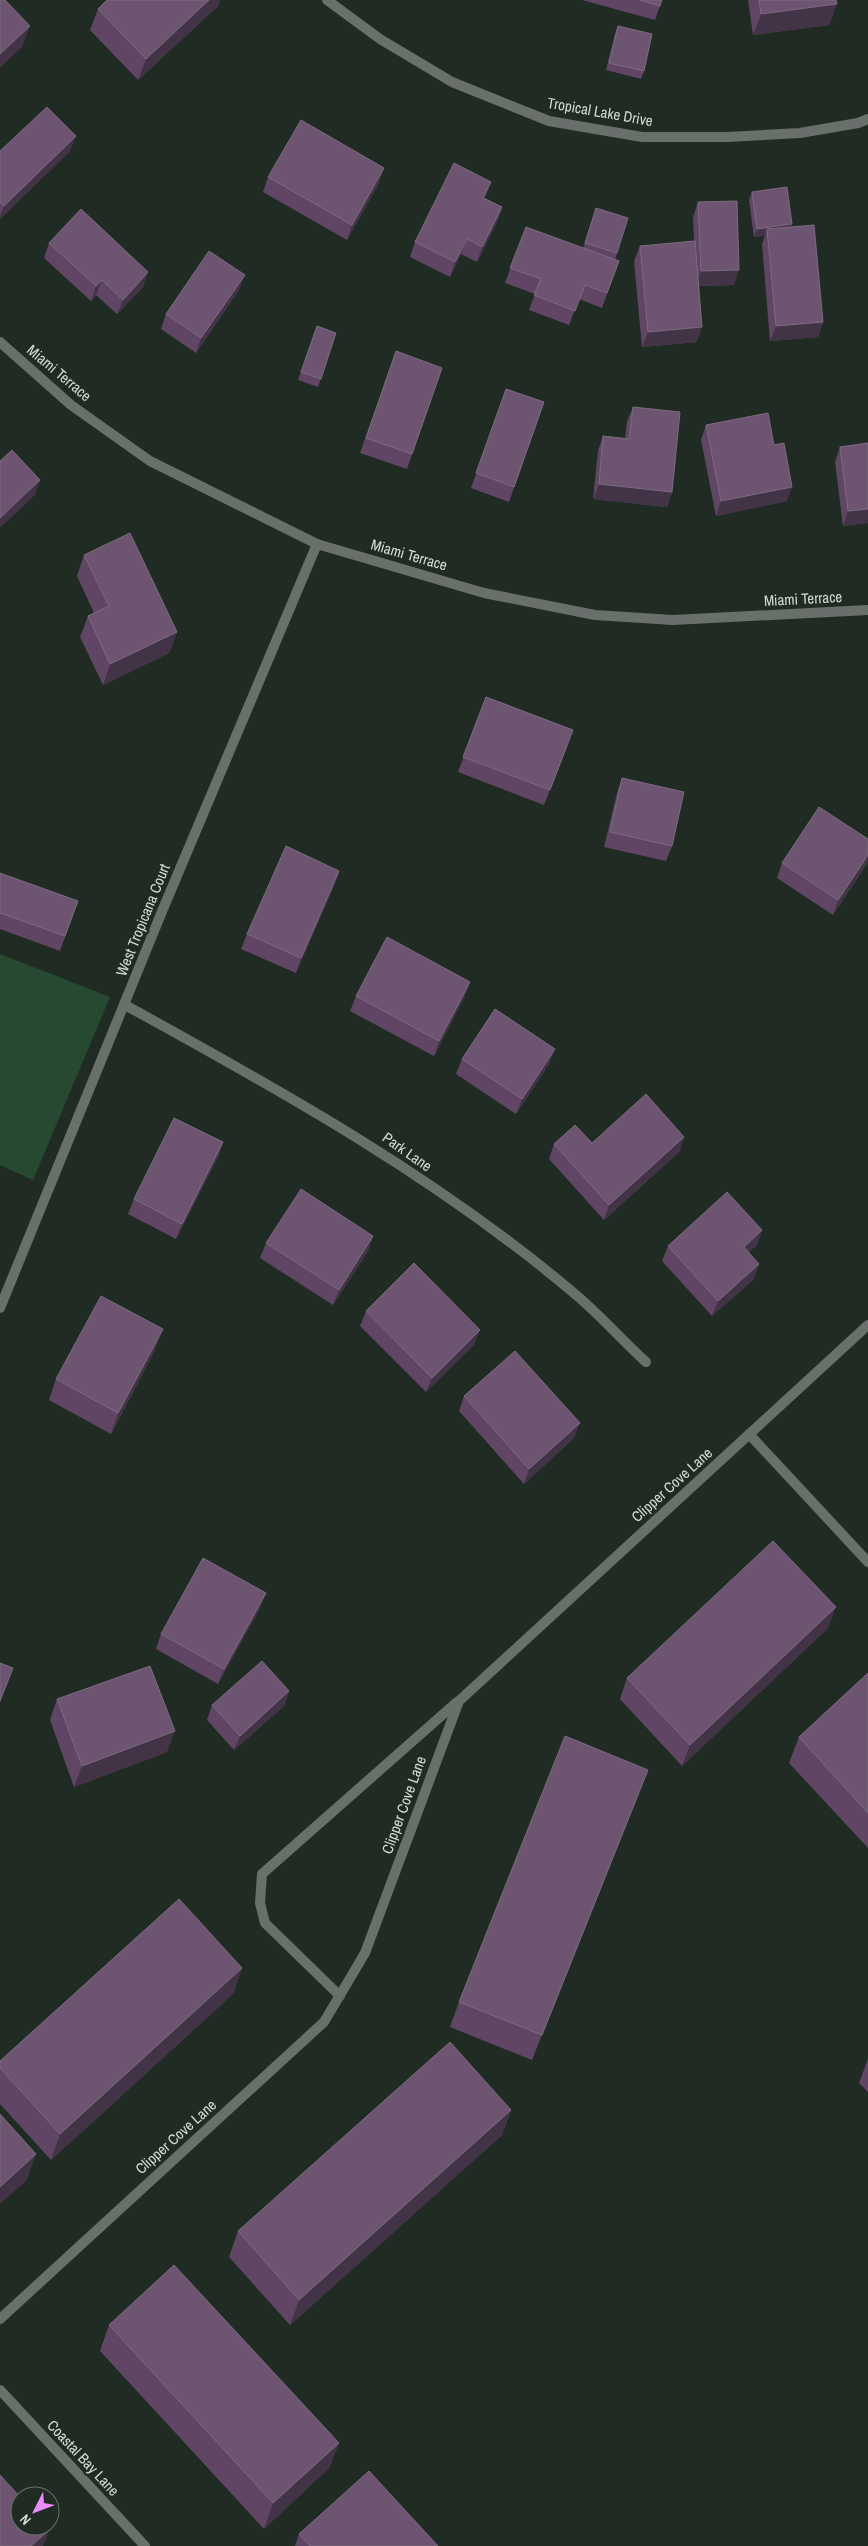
<svg xmlns="http://www.w3.org/2000/svg" width="868" height="2546" viewBox="0 0 868 2546" font-family="'Archivo Narrow',sans-serif">
<style>
.green{fill:#284931}
.lines{fill:none;stroke-linecap:round;stroke-linejoin:round}
.service{stroke:#696f6a;stroke-width:10}
.minor{stroke:#696f6a;stroke-width:10}
.wall{fill:#614565}
.shaded-wall{fill:#423446}
.building{fill:#6d5571;stroke:#7d6a81}
.labels{text-anchor:middle;stroke-width:5;stroke-linejoin:round;paint-order:stroke}
.street-label{font-size:15px;fill:#d3dad5;stroke:#202c23}
</style>
<rect width="100%" height="100%" fill="#202c23"/>
<path class="green" d="M0 954 110 997 33 1180 0 1165Z"/>
<g class="lines">
<path class="service" d="M749 1434 868 1562
M340 1996 265 1923 260 1903 262 1874 457 1702
M0 2319 324 2022 365 1953 459 1701 868 1325
M0 2390 145 2546"/>
<path class="minor" d="M327 0 380 39 452 82 549 121 642 137H728L800 133 858 123 868 119
M0 342 71 405 150 461 317 544 484 593 595 615 673 620 868 610
M125 1005C282 1091 438 1178 575 1294 600 1315 622 1340 646 1362
M0 1308 163 909 317 544"/>
</g>
<path class="wall" d="M582 0H662L655 20Z
M748 0H836L829 25 753 35Z
M219 5 138 80 90 30 98 9Z
M618 26 644 71 641 79 606 70 615 34Z
M0 151H70L0 219Z
M268 177 379 183 347 240 263 192Z
M752 192 791 227 823 322 818 337 770 341 762 244 765 235 754 237 749 200Z
M485 198 502 207 497 222 477 262 461 254 450 277 410 257 415 242Z
M698 202 734 285 699 286 697 342 642 347 634 261 640 246 694 241 693 217Z
M596 208 617 253 615 260 619 261 602 308 579 299 569 325 529 310 535 294 505 283 526 227 583 248Z
M49 243 143 287 117 314 96 295 91 301 44 258Z
M239 290 196 353 161 329 166 314Z
M317 326 336 333 318 387 298 380Z
M396 351 442 368 407 469 360 453Z
M506 389 544 402 509 502 471 488Z
M633 407 672 492 667 507 593 499 598 451 603 436 625 438 627 421Z
M706 425 774 445 787 501 716 516 701 440Z
M868 443V523L843 526 835 462 840 447Z
M84 555 177 632 169 653 103 685 80 637 88 616 94 613 77 576Z
M486 697 573 730 544 805 458 772Z
M622 778 672 846 666 861 604 847 617 793Z
M868 839V862L833 915 777 878 782 863Z
M339 871 334 886 296 973 241 949 247 934Z
M0 873 78 901 60 951 0 929Z
M356 996H465L434 1056 350 1011Z
M462 1059 549 1064 516 1114 456 1074Z
M684 1137 679 1152 604 1220 549 1159 554 1144 592 1143Z
M223 1142 218 1157 176 1239 128 1214 134 1199Z
M762 1230 757 1245 749 1252 754 1279 712 1316 662 1261 668 1246Z
M373 1236 368 1251 333 1305 260 1258 266 1243Z
M366 1311 474 1345 426 1392 360 1326Z
M155 1350 111 1434 49 1400 56 1379Z
M464 1396 574 1438 524 1484 459 1411Z
M260 1608 218 1684 156 1649 161 1634Z
M828 1628 682 1766 620 1699 627 1678Z
M868 1673V1848L789 1763 799 1737Z
M289 1691 284 1706 234 1750 207 1720 212 1705Z
M57 1699 167 1752 74 1787 50 1720Z
M638 1795 532 2060 450 2027 459 2002Z
M242 1968 233 1994 51 2160 0 2104V2061Z
M868 2059V2092L859 2083Z
M511 2110 502 2135 290 2325 229 2257 238 2231Z
M109 2325 339 2443 329 2468 264 2529 100 2351Z
M299 2534 438 2546H295Z"/>
<path class="shaded-wall" d="M209 0H220L219 5 138 80 146 59Z
M837 4 829 25 753 35 761 14Z
M30 26 22 47 0 68V54Z
M76 136 70 151 0 219V216L4 206Z
M384 168 379 183 347 240 352 225Z
M491 182 486 196 478 213 483 198Z
M502 207 497 222 477 262 482 247Z
M792 224 789 232 767 229 765 235 754 237 757 229Z
M467 239 461 254 450 277 455 262Z
M739 270 734 285 695 286 701 271Z
M148 272 143 287 117 314 123 300Z
M245 275 239 290 196 353 201 338Z
M102 280 96 295 91 301 96 286Z
M823 322 818 337 770 341 776 326Z
M702 327 697 342 642 347 648 332Z
M40 480 35 495 0 528V518Z
M599 484 672 492 667 507 593 499Z
M792 487 787 501 716 516 721 501Z
M868 509V523L843 526 848 511Z
M177 632 169 653 103 685 110 664Z
M868 855V862L833 915 838 900Z
M339 871 334 886 296 973 301 958Z
M470 982 465 996 434 1056 439 1041Z
M555 1049 549 1064 516 1114 522 1099Z
M684 1137 679 1152 604 1220 609 1205Z
M223 1142 218 1157 176 1239 182 1224Z
M762 1230 757 1245 738 1261 744 1247Z
M373 1236 368 1251 333 1305 339 1290Z
M759 1264 754 1279 712 1316 718 1301Z
M163 1329 155 1350 111 1434 118 1413Z
M480 1330 474 1345 426 1392 432 1378Z
M580 1423 574 1438 524 1484 529 1469Z
M266 1593 260 1608 218 1684 224 1669Z
M836 1607 828 1628 682 1766 690 1745Z
M289 1691 284 1706 234 1750 240 1736Z
M175 1731 167 1752 74 1787 82 1766Z
M242 1968 233 1994 51 2160 60 2134Z
M511 2110 502 2135 290 2325 299 2300Z
M36 2154 27 2180 0 2204V2187Z
M339 2443 329 2468 264 2529 273 2503Z
M50 2529 43 2546H31Z"/>
<path class="building" d="M0 0H5L30 26 0 54Z
M107 0H209L146 59 98 9Z
M640 0H662L660 6Z
M759 0H836L837 4 761 14Z
M618 26 652 34 644 71 609 63Z
M47 107 76 136 4 206 0 202V151Z
M301 120 384 168 352 225 268 177Z
M454 163 491 182 483 198 502 207 482 247 467 239 455 262 415 242Z
M787 187 792 224 757 229 752 192Z
M737 201 739 270 701 271 698 202Z
M596 208 628 218 617 253 585 243Z
M81 209 148 272 123 300 102 280 96 286 49 243Z
M814 225 823 322 776 326 767 229Z
M526 227 619 261 607 293 585 285 575 311 534 295 541 279 510 268Z
M695 241 702 327 648 332 640 246Z
M209 251 245 275 201 338 166 314Z
M317 326 336 333 321 379 301 372Z
M396 351 442 368 412 454 366 438Z
M506 389 544 402 514 487 476 473Z
M633 407 680 412 672 492 599 484 603 436 629 439Z
M768 413 774 445 784 443 792 487 721 501 706 425Z
M868 443V509L848 511 840 447Z
M12 450 40 480 0 518V461Z
M130 533 177 632 110 664 88 616 109 606 84 555Z
M486 697 573 730 550 790 463 757Z
M622 778 684 792 672 846 610 832Z
M819 807 868 839V855L838 900 782 863Z
M286 846 339 871 301 958 247 934Z
M0 873 78 901 65 936 0 913Z
M387 937 470 982 439 1041 356 996Z
M495 1009 555 1049 522 1099 462 1059Z
M646 1094 684 1137 609 1205 554 1144 575 1125 592 1143Z
M174 1118 223 1142 182 1224 134 1199Z
M301 1189 373 1236 339 1290 266 1243Z
M727 1192 762 1230 744 1247 759 1264 718 1301 668 1246Z
M414 1263 480 1330 432 1378 366 1311Z
M101 1296 163 1329 118 1413 56 1379Z
M515 1351 580 1423 529 1469 464 1396Z
M773 1541 836 1607 690 1745 627 1678Z
M203 1558 266 1593 224 1669 161 1634Z
M262 1661 289 1691 240 1736 212 1705Z
M0 1663 13 1668 0 1701Z
M150 1666 175 1731 82 1766 57 1699Z
M868 1673V1813L799 1737Z
M565 1736 648 1770 542 2035 459 2002Z
M179 1899 242 1968 60 2134 0 2068V2061Z
M450 2042 511 2110 299 2300 238 2231Z
M0 2114 36 2154 0 2187Z
M174 2265 339 2443 273 2503 109 2325Z
M369 2471 438 2546H310L299 2534Z
M0 2475 20 2497V2526H47L50 2529 31 2546H0Z"/>
<g class="labels">
<g class="street-label">
<text transform="translate(600 112) rotate(10)" y="5">Tropical Lake Drive</text>
<text transform="translate(59 373) rotate(40)" y="5">Miami Terrace</text>
<text transform="translate(409 555) rotate(16)" y="5">Miami Terrace</text>
<text transform="translate(803 599) rotate(-3)" y="5">Miami Terrace</text>
<text transform="translate(143 920) rotate(-68)" y="5">West Tropicana Court</text>
<text transform="translate(407 1152) rotate(35)" y="5">Park Lane</text>
<text transform="translate(672 1485) rotate(-42)" y="5">Clipper Cove Lane</text>
<text transform="translate(404 1805) rotate(-70)" y="5">Clipper Cove Lane</text>
<text transform="translate(176 2137) rotate(-42)" y="5">Clipper Cove Lane</text>
<text transform="translate(83 2458) rotate(47)" y="5">Coastal Bay Lane</text>
</g>
</g>
<g transform="translate(35 2511) rotate(228)"><circle r="24" fill="#202c23" stroke="#68726a"/>
<path d="M0-4L9 19L0 12L-9 19Z" fill="#ec8cfb"/>
<text y="-8" font-size="14" font-weight="bold" text-anchor="middle" fill="#d3dad5">N</text>
</g>
</svg>
